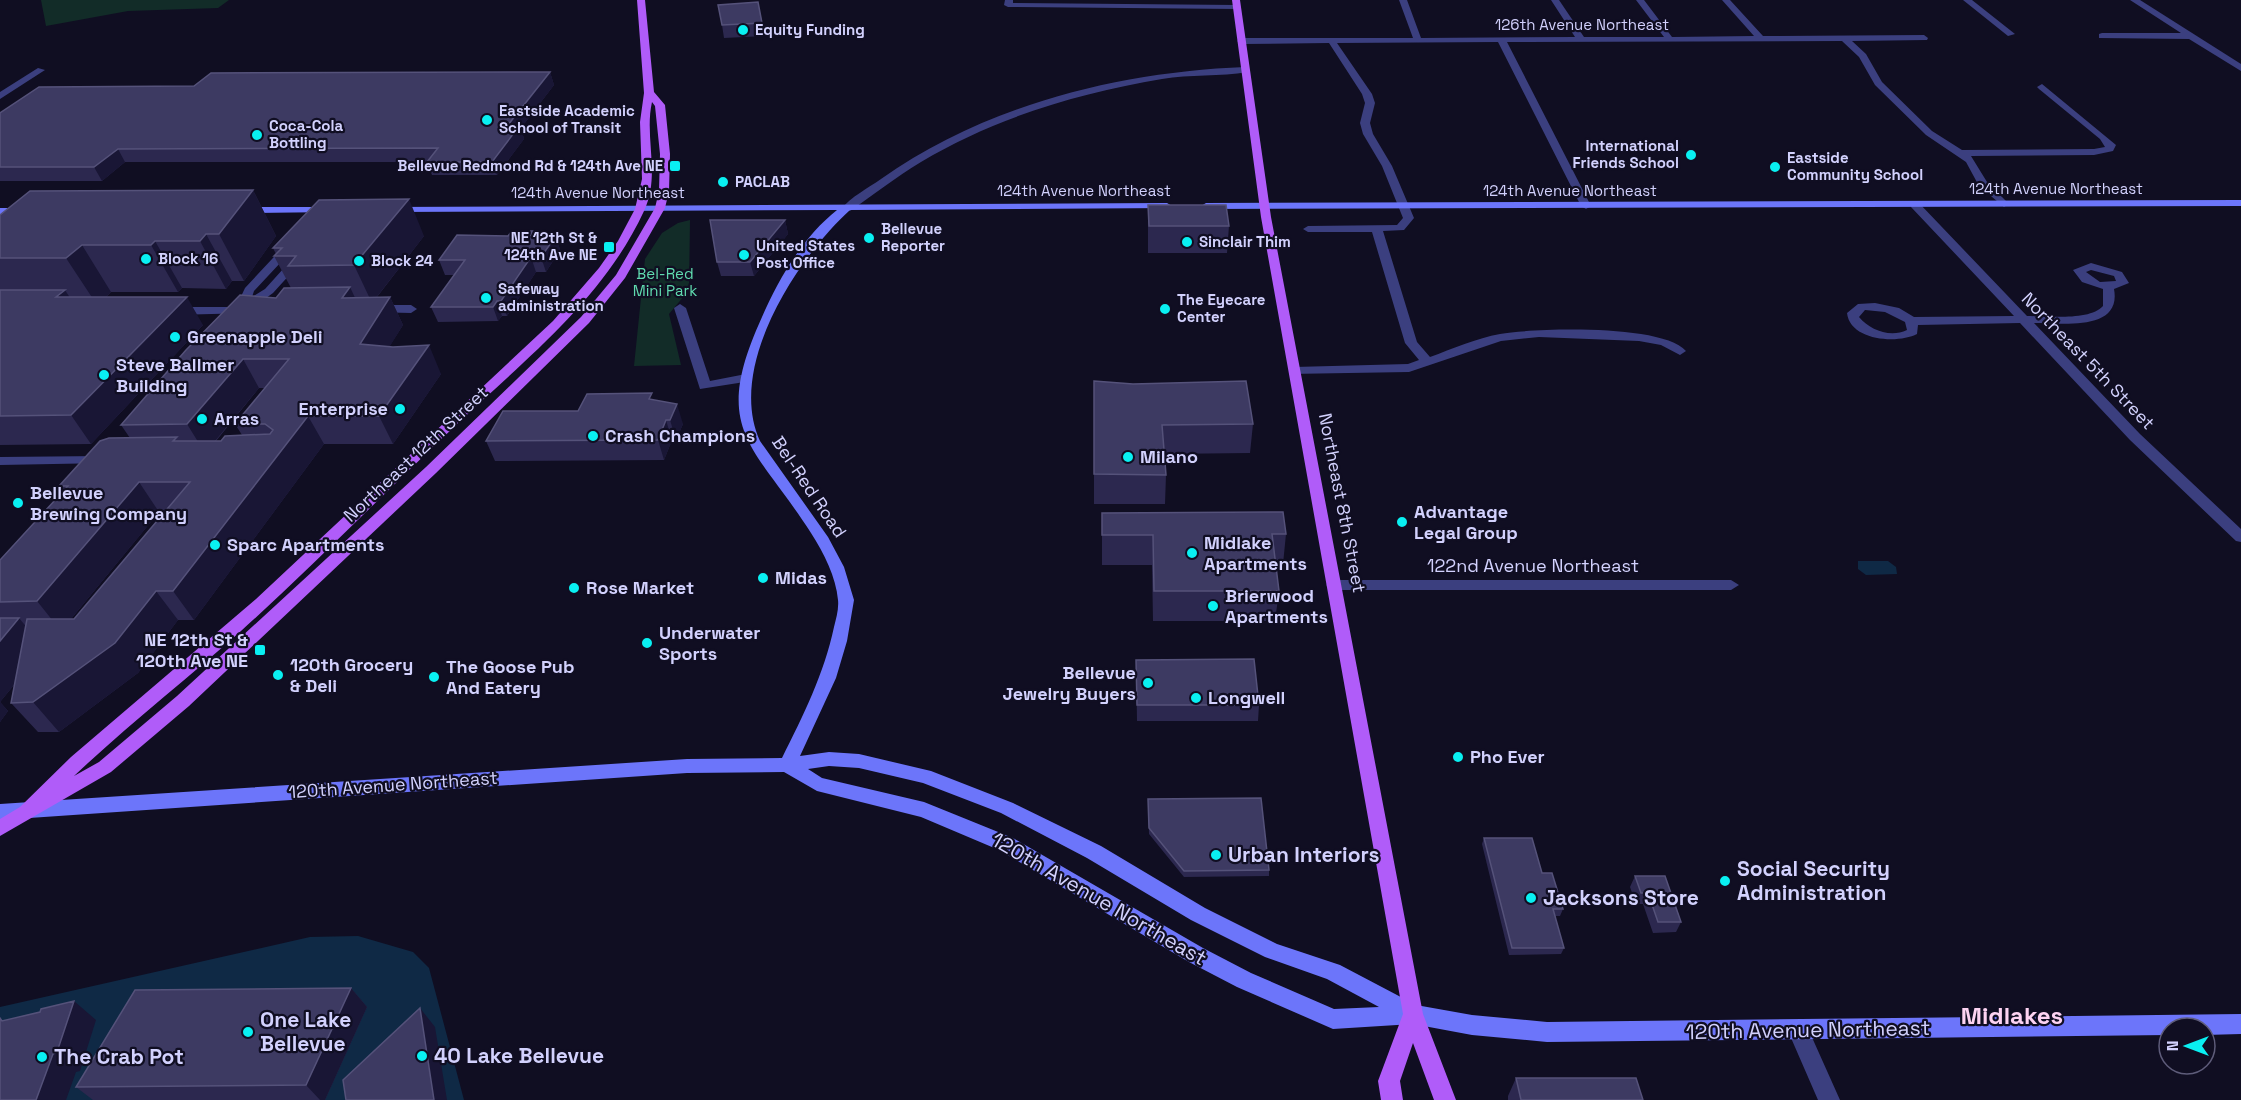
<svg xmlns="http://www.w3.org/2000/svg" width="2241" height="1100" viewBox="0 0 2241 1100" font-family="'Space Grotesk',sans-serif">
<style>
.green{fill:#122c28}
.water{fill:#0f2945}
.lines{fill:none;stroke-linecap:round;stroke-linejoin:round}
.street{fill:#3b3f7f;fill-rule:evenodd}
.secondary{fill:#6c75fa;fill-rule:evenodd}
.primary{fill:#b05cf9;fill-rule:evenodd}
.wall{fill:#2c284f;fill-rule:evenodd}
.shaded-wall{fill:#191635}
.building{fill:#3d3a62;stroke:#55527a;stroke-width:1.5}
.poi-dot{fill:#09f0f2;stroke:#100e22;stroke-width:2}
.labels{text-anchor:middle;stroke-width:4.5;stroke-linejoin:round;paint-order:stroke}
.far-street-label{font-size:15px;fill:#d2d1fd;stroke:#100e22}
.far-poi-label{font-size:15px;font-weight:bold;fill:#d2d1fd;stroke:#100e22;text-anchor:start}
.far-park-label{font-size:15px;fill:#60dbb0;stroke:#100e22}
.poi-label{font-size:18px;font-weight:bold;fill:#d2d1fd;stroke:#100e22;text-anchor:start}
.street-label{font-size:18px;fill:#d2d1fd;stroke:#100e22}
.near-poi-label{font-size:21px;font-weight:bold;fill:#d2d1fd;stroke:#100e22;text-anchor:start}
.near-street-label{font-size:21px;fill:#d2d1fd;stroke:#100e22}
.near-neighbourhood-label{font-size:24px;font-weight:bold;fill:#fdd3f2;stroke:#100e22}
</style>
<rect width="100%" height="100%" fill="#100e22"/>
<path class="green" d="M41 0H229L218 8 128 11 46 26Z
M690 220 689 290 669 314 681 365 634 366 645 259 662 233 678 223Z"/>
<path class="water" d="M1858 561H1888L1896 567 1897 574 1866 575 1858 569Z
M358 936 413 952 429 968 464 1100H0V1007L310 937Z"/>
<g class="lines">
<path class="street" d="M1005 0H1013V3L1237 5 1241 7 1237 9 1008 7 1004 5Z
M1399 0H1407L1421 38 1575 37 1551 0H1559L1584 37H1664L1636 0H1644L1672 37 1754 36 1722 0H1730L1763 36 1924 35 1928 38 1927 40 1852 41 1866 54 1882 82 1932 131 1962 150 2094 149 2105 147 2100 139 2039 89 2037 87 2042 84 2116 145 2113 151 2094 155 1971 156 1987 182 2009 204 2004 207 1979 186 1966 162 1926 135 1875 85 1859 57 1842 41 1507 42 1591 206 1586 209 1581 206 1498 42 1337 43 1372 94 1375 103 1370 123 1373 134 1392 166 1414 218 1404 230 1383 231 1417 342 1430 357C1452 349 1477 338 1500 334 1536 328 1662 324 1686 351L1680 355 1661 345 1639 341 1539 337 1501 341 1409 372 1289 374V368L1294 367 1408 364 1419 360 1405 343 1372 232H1308L1303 229 1308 226 1397 225 1403 218 1382 166 1363 134 1360 123 1365 103 1362 94 1329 43 1241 44 1237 41 1241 38H1413Z
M1963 0H1972L2015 34 2008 36Z
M2130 0H2140L2241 64V71L2189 39 2099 38V34L2102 33H2181Z
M1245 67 1249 70 1248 72C1220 77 1190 74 1162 79 1079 93 994 118 921 162 896 177 873 195 850 211L841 209C851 197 868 188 881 179 985 105 1119 72 1245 67Z
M38 68 45 70 0 99V92Z
M1915 202 1919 203 2027 316C2047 316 2090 321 2103 306V289L2082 282 2073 270 2091 263 2122 272 2129 283 2114 289C2122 332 2061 323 2034 323L2140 434 2241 529V542L2236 541 2130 440 2020 323 1918 325 1917 334C1898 344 1850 341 1847 313L1858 304 1875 303 1899 308 1914 317 2014 316 1911 207 1910 205ZM2091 270 2114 276 2116 281 2100 282 2086 272ZM1865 310 1885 312 1905 322 1907 330C1890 338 1870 330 1859 317Z
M290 243 296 246 254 291 252 297 265 289 293 258H301L303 260 273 293 251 309 250 313 174 315 168 311 174 307H236L245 288 286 244Z
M680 304 686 308 710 381 746 374 752 378 751 381 700 389 674 308Z
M375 305H411L417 309 411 313 371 312 369 309Z
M102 456 107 457 109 460 107 463 0 465V457Z
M1334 580H1731L1739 585 1731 590H1334L1326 585Z
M1799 1021 1806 1024 1840 1100H1818L1788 1031 1792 1024Z"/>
<path class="secondary" d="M2241 200V206L1206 209 1201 206 1206 203Z
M1167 203 1172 206 1171 208 850 210C797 258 726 367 760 441L828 537 844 567 854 600 847 641 836 678 800 756 829 752 859 754 931 771 1013 803 1101 846 1205 908 1277 944 1340 965 1416 1005 1472 1015 1547 1022 2241 1014V1034L2205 1035V1028H2169V1035L1547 1042 1472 1035 1413 1024 1333 1029 1237 987 1189 962 999 850 921 817 817 791 784 772 687 773 0 820V804L687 759 782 758C803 716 824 674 834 627 836 619 839 609 838 600 836 577 824 553 811 533 753 443 710 431 762 317 779 278 803 237 837 210L393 212 389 211V207ZM829 766 859 768 923 783 1001 813 1087 858 1191 920 1265 957 1327 979 1379 1007 1334 1009 1251 973 1203 948 1013 838 924 802 822 778 808 769Z
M330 207 334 208V212L243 213 238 210 243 207Z
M0 208H24L29 211 24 214H0Z"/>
<path class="primary" d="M637 0H645L654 92 665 105 670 154 669 191 665 208 625 278 589 323 436 473 189 706 111 772 0 836V819L20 807 71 757 256 599 553 321 599 268 618 241 635 209 642 179 640 122 644 93ZM652 102 655 106 660 154 659 191 655 208 616 275 581 317 426 467 177 696 99 762 74 776C128 725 186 680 241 631 314 565 382 495 454 427 523 361 603 300 644 211 661 175 644 138 652 102Z
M1232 0H1240L1271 217 1423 1014 1456 1100H1434L1413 1043 1400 1081 1403 1100H1381L1378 1081 1403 1014 1261 217Z"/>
</g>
<path class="wall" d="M758 2 765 36 724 38 722 25Z
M550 72 554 85 521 128 524 139 497 175H432L427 162H125L102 181H0V113L194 86Z
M253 190 276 236 244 281H232L226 289 182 288 178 292H111L106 297 203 325 91 444 0 445V215Z
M1148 205 1229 226 1227 253H1148Z
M785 220 788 234 754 276H721L717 262Z
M533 231 535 235 556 236 560 250 546 272H536L507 316H502L498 321 438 322 431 307 454 275H445L439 260 508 236Z
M424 236 377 297H390L403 325 389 347 441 374 393 444H324L194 620H178L138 673 59 732H38L11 703 14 685 0 702 8 711 0 722V560L63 492 59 486 130 438 121 425 276 298 291 288 274 256 276 254 273 248ZM259 388H265L235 424 242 435 221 441H216ZM159 512H165L74 619H71Z
M1094 381 1253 424 1250 453 1164 454 1166 475 1165 504H1094Z
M654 400 683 424 676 440H672L664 460 495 461 486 441 578 411Z
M1102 513 1286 534 1283 564H1275L1279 591 1275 621H1153L1152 565H1102Z
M1136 660 1259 705 1258 721H1137Z
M1148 799 1269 870V876L1184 877 1149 834Z
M1484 838 1542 873 1563 909 1560 916H1555L1564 948 1561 954 1509 955 1482 844Z
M1635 876 1681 922 1676 932 1653 933 1643 904H1636L1630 887Z
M351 988 367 1007 325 1100H93L76 1087Z
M1516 1078 1643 1100H1508V1096Z"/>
<path class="shaded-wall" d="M550 72 554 85 521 128 524 139 497 175 492 162 508 125Z
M118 149 125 162 102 181 94 167Z
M253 190 276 236 244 281 219 234Z
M409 199 424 236 372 303 354 265Z
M785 220 788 234 754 276 750 262Z
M206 234 232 281 226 289 200 241Z
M556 236 560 250 546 272 541 257Z
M155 241 182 288 178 292 151 245Z
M82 245 111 292 97 305 66 258Z
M531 257 536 272 507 316 501 301Z
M350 287 363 315 342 298Z
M65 290 83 318 56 297Z
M187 297 203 325 91 444 71 415Z
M390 297 403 325 374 372 360 344Z
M497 301 502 316 498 321 493 307Z
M429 345 441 374 393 444 379 416Z
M243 359 259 388 205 453 187 424Z
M677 404 683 424 676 440 670 420Z
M308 416 324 444 194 620 173 591Z
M666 420 672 440 664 460 658 440Z
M139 482 159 512 61 631 37 601Z
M156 591 178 620 138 673 59 732 33 702Z
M19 618 44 648 0 702 8 711 0 722V641Z
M351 988 367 1007 325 1100H320L306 1085Z
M74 1001 96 1020 80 1071 76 1072 66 1100H36Z
M420 1008 435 1027 447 1100H434Z"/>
<path class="building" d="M758 2 762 23 722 25 718 5Z
M550 72 508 125H520L492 162H427L438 148 118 149 94 167H0V113L39 87 194 86 211 73Z
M253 190 219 234H206L200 241H155L151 245H82L66 258H0V215L30 191Z
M409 199 354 265 288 266 296 256H274L282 248H273L319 200Z
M1148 205H1226L1229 226H1149Z
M710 220H785L750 262H717Z
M512 231H533L530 235 556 236 541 257H531L501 301H497L493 307H431L465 260H439L457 235 508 236Z
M350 287 342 298 390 297 360 344 393 347 429 345 379 416H308L173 591H156L115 643 33 702 11 703 27 619H74L190 482H139L37 601 0 602V560L68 486H59L100 441 109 438 177 437 173 441H221L225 436 270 434 273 430 265 424H235L289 359H243L187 424 121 425 186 350 240 295 276 298 284 288Z
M0 290H65L56 297H187L71 415 0 416Z
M1094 381 1133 384 1246 381 1253 424 1162 425 1166 475 1094 474Z
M652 393 649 399 677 404 670 420H666L658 440 486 441 503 411H578L587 394Z
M1283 512 1286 534H1272L1279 591H1154L1153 535H1102V513Z
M0 618H19L0 641Z
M1254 659 1259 705H1137L1136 660Z
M1261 798 1269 870 1184 871 1149 828 1148 799Z
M1484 838H1532L1542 873H1552L1563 909H1553L1564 948H1512Z
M1635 876H1665L1681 922H1658L1648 893H1641Z
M351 988 306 1085 76 1087 135 990Z
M74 1001 57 1052 53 1054 36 1100H0V1018L2 1021 40 1012 41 1009Z
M420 1008 434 1100H346L343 1080Z
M1516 1078H1636L1643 1100H1521Z"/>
<g class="poi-dot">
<circle cx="743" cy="30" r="6"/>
<circle cx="487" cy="120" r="6"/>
<circle cx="257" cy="135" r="6"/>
<circle cx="1691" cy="155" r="6"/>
<rect x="669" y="160" width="12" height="12" rx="3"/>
<circle cx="1775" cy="167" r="6"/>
<circle cx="723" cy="182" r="6"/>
<circle cx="869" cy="238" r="6"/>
<circle cx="1187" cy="242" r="6"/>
<rect x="603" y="241" width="12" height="12" rx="3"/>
<circle cx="744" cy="255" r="6"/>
<circle cx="146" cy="259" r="6"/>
<circle cx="359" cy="261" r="6"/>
<circle cx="486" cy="298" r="6"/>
<circle cx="1165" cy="309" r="6"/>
<circle cx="175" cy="337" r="6"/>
<circle cx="104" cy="375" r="6"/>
<circle cx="400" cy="409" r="6"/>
<circle cx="202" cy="419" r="6"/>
<circle cx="593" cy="436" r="6"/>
<circle cx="1128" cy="457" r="6"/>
<circle cx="18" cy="503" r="6"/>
<circle cx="1402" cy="522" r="6"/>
<circle cx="215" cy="545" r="6"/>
<circle cx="1192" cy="553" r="6"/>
<circle cx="763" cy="578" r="6"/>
<circle cx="574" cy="588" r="6"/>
<circle cx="1213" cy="606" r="6"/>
<circle cx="647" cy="643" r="6"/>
<rect x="254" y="644" width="12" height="12" rx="3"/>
<circle cx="278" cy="675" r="6"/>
<circle cx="434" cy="677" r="6"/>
<circle cx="1148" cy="683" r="6"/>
<circle cx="1196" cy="698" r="6"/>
<circle cx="1458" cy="757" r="6"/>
<circle cx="1216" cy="855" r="6"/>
<circle cx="1725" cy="881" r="6"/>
<circle cx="1531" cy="898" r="6"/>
<circle cx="248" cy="1032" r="6"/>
<circle cx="422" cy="1056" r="6"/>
<circle cx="42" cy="1057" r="6"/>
</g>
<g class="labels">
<g class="far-street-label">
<text x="1582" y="30">126th Avenue Northeast</text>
<text x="2056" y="194">124th Avenue Northeast</text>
<text x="1084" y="196">124th Avenue Northeast</text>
<text x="1570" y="196">124th Avenue Northeast</text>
<text x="598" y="198">124th Avenue Northeast</text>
</g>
<g class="far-poi-label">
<text x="755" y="35">Equity Funding</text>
<text x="499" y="116">Eastside Academic<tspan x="499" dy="17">School of Transit</tspan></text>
<text x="269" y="131">Coca-Cola<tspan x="269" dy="17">Bottling</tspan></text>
<text x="1679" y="151" text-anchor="end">International<tspan x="1679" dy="17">Friends School</tspan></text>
<text x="1787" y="163">Eastside<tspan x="1787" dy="17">Community School</tspan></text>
<text x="663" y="171" text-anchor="end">Bellevue Redmond Rd &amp; 124th Ave NE</text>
<text x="735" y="187">PACLAB</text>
<text x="881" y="234">Bellevue<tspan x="881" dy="17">Reporter</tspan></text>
<text x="597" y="243" text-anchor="end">NE 12th St &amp;<tspan x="597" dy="17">124th Ave NE</tspan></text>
<text x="1199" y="247">Sinclair Thim</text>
<text x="756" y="251">United States<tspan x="756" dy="17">Post Office</tspan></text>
<text x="158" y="264">Block 16</text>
<text x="371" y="266">Block 24</text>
<text x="498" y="294">Safeway<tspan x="498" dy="17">administration</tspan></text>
<text x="1177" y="305">The Eyecare<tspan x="1177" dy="17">Center</tspan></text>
</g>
<g class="far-park-label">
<text x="665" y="279">Bel-Red<tspan x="665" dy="17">Mini Park</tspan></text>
</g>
<g class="poi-label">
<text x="187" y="343">Greenapple Deli</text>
<text x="116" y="371">Steve Ballmer<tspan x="116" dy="21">Building</tspan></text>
<text x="388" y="415" text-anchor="end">Enterprise</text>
<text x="214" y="425">Arras</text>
<text x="605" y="442">Crash Champions</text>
<text x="1140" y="463">Milano</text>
<text x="30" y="499">Bellevue<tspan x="30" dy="21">Brewing Company</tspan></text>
<text x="1414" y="518">Advantage<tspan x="1414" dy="21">Legal Group</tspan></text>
<text x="1204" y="549">Midlake<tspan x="1204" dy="21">Apartments</tspan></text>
<text x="227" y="551">Sparc Apartments</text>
<text x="775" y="584">Midas</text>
<text x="586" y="594">Rose Market</text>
<text x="1225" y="602">Brierwood<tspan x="1225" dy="21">Apartments</tspan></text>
<text x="659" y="639">Underwater<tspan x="659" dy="21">Sports</tspan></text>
<text x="248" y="646" text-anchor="end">NE 12th St &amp;<tspan x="248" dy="21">120th Ave NE</tspan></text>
<text x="290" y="671">120th Grocery<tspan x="290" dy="21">&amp; Deli</tspan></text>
<text x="446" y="673">The Goose Pub<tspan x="446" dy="21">And Eatery</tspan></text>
<text x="1136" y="679" text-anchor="end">Bellevue<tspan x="1136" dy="21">Jewelry Buyers</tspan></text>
<text x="1208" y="704">Longwell</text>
<text x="1470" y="763">Pho Ever</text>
</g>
<g class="street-label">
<text transform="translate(2088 361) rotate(46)" y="6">Northeast 5th Street</text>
<text transform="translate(416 454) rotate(-43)" y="6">Northeast 12th Street</text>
<text transform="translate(809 487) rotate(56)" y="6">Bel-Red Road</text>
<text transform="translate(1342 503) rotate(79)" y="6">Northeast 8th Street</text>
<text x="1533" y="572">122nd Avenue Northeast</text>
<text transform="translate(393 785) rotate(-4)" y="6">120th Avenue Northeast</text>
</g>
<g class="near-poi-label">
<text x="1228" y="862">Urban Interiors</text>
<text x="1737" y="876">Social Security<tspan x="1737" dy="24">Administration</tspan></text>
<text x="1543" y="905">Jacksons Store</text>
<text x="260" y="1027">One Lake<tspan x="260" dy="24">Bellevue</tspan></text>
<text x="434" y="1063">40 Lake Bellevue</text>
<text x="54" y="1064">The Crab Pot</text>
</g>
<g class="near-street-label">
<text transform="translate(1099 899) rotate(30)" y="7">120th Avenue Northeast</text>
<text transform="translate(1808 1030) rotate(-1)" y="7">120th Avenue Northeast</text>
</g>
<g class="near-neighbourhood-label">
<text x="2012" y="1024">Midlakes</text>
</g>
</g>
<g transform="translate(2187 1046) rotate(270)"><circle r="28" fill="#100e22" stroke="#5e5c7a" stroke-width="1.5"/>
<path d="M0-4.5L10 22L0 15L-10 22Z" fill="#09f0f2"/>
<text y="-9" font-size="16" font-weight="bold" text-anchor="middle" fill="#d2d1fd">N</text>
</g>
</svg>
